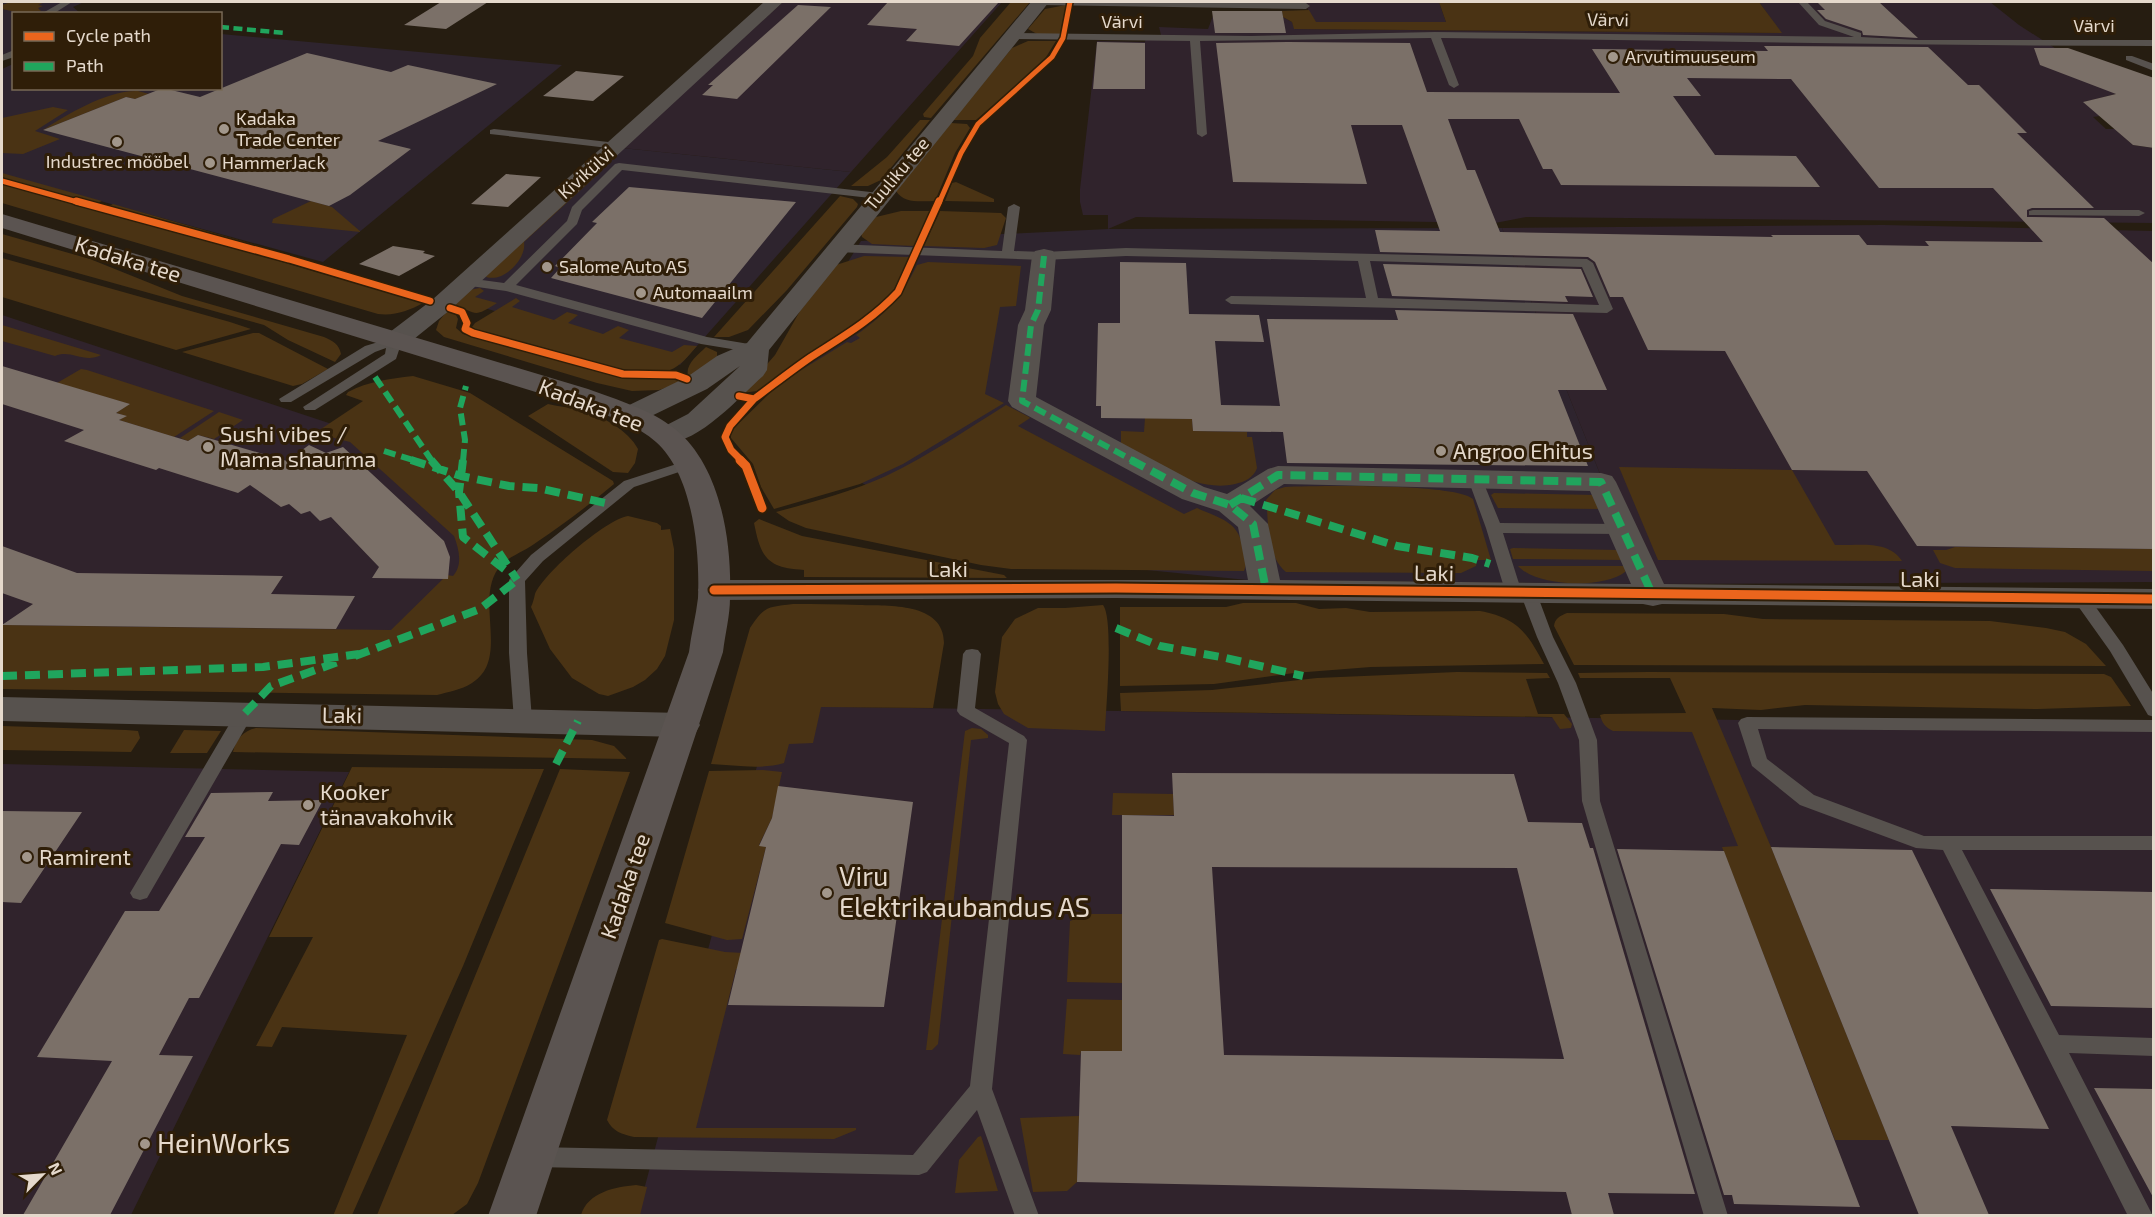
<svg xmlns="http://www.w3.org/2000/svg" width="2155" height="1217" viewBox="0 0 2155 1217" font-family="'Exo 2',sans-serif">
<style>
.commercial{fill:#2e242e}
.industrial{fill:#30232c}
.green{fill:#4a3314}
.building{fill:#7b7068;fill-rule:evenodd}
.lines{fill:none;stroke-linecap:round;stroke-linejoin:round}
.service{fill:#57524e;fill-rule:evenodd}
.minor{fill:#57524e;fill-rule:evenodd}
.tertiary{fill:#57524e;fill-rule:evenodd}
.secondary{fill:#5b5451;fill-rule:evenodd}
.quiet-far2{stroke:#20a55d;stroke-width:4.5;stroke-dasharray:9 4.5;stroke-linecap:butt}
.quiet-far1{stroke:#20a55d;stroke-width:6;stroke-dasharray:12 6;stroke-linecap:butt}
.quiet{stroke:#20a55d;stroke-width:8;stroke-dasharray:15 8;stroke-linecap:butt}
.cycleway-far2-casing{stroke:#2f1e08;stroke-width:8}
.cycleway-far1-casing{stroke:#2f1e08;stroke-width:10}
.cycleway-casing{stroke:#2f1e08;stroke-width:13}
.cycleway-far2{stroke:#eb651d;stroke-width:5}
.cycleway-far1{stroke:#eb651d;stroke-width:7}
.cycleway{stroke:#eb651d;stroke-width:9}
.poi-dot{fill:#a2978b;stroke:#2f1e08;stroke-width:2}
.labels{text-anchor:middle;stroke-width:6;stroke-linejoin:round;paint-order:stroke}
.far-street-label{font-size:18px;fill:#e5d9cc;stroke:#2f1e08}
.far-poi-label{font-size:18px;fill:#e5d9cc;stroke:#2f1e08;text-anchor:start}
.street-label{font-size:22px;fill:#e5d9cc;stroke:#2f1e08}
.poi-label{font-size:22px;fill:#e5d9cc;stroke:#2f1e08;text-anchor:start}
.near-poi-label{font-size:27px;fill:#e5d9cc;stroke:#2f1e08;text-anchor:start}
</style>
<rect width="100%" height="100%" fill="#261d11"/>
<path class="commercial" d="M2 2H84L73 7 80 13 14 14 13 56 2 60Z
M221 34 562 65 323 262 2 174V69L13 64 14 88H220Z
M623 148 851 172 680 365 457 300Z
M1502 228 1644 584 1247 580 1097 565 948 526 856 480 799 395V349L814 316 861 241 1108 229Z"/>
<path class="industrial" d="M783 2H1002L851 172 623 148Z
M1211 2H1439L1446 22H1315L1305 4Z
M1759 2H1990L2019 25 2061 52 2116 94 2084 102 2100 116 2093 117 2106 129H2115L2133 145 2154 148 2153 223 1526 217 1495 223 1136 217 1108 229V215H1083L1080 202V189L1097 41 1145 42 1146 35H1161L1159 27 1208 29 1213 16 1283 17 1292 22 1295 29 1781 33Z
M1883 225 2153 231V582L1644 584 1502 228Z
M2 315 362 434 485 553 453 653 2 632Z
M773 706 2153 726V1215L637 1216Z
M2 764 349 772 131 1215 2 1216Z"/>
<path class="green" d="M11 2H45L38 5 43 6 38 8 41 11 21 13 2 9V5Z
M1011 2H1030L931 118 924 117 923 114 973 56 980 38Z
M1439 2H1759L1782 33 1294 29 1292 22 1283 17 1282 11 1309 10 1316 22H1446Z
M1066 5 1060 34H1037L1028 29 1045 9Z
M1028 41H1056L1043 62 976 120H953L1012 48Z
M138 91 149 94 135 99 126 97 43 130C68 114 107 90 138 91Z
M53 107 68 110 35 131 60 139 23 154 2 153V118Z
M920 120H930L881 180 868 186H851L887 157Z
M951 123 967 124 970 128 955 153 935 201C921 201 904 204 896 191Z
M2 173 102 201 95 204 2 178Z
M594 174 597 175 524 242C527 259 502 285 484 276Z
M956 182 994 199V202L945 201 952 183Z
M2 184 224 245 423 303C408 311 395 316 378 314L2 203Z
M840 196 853 199 858 204 857 207 787 290 748 330 729 337H714Z
M311 201 332 207 361 232 272 223 273 219Z
M113 204 270 249 107 207Z
M901 211H930L914 246 872 244 862 237 861 233 876 217Z
M940 211 1001 213 1006 218 997 245 984 248 924 246Z
M2 234 90 259 182 296 324 337C333 341 339 344 341 354L335 362 288 340 264 325 2 252Z
M864 256 910 257 893 291 867 319 757 391 742 393 775 355 800 311 836 265Z
M2 258 230 322 251 329 176 350 2 297Z
M928 262 1021 266 1016 306 1000 307 985 394 1004 403 903 464 860 484 774 509 761 487 753 464 731 438V431L780 383 847 342 851 343 860 338 856 335C884 316 903 295 917 265Z
M480 288 484 291 475 297 497 303C473 318 478 314 454 304L469 290Z
M516 298 520 301 512 307 554 320 567 312 578 315 568 323 603 334 618 326 629 330 619 338 672 352 684 345 697 346C689 355 681 366 670 370 633 381 517 342 476 331L472 327 475 323Z
M447 311 456 315 458 319 456 328 463 334 622 377 674 379 682 382 659 390 632 391 597 383 444 337 436 330 439 321Z
M2 325 101 355C84 364 71 349 55 356L2 341Z
M253 333H259L328 369 302 384 293 386 182 352Z
M706 347 717 352V356L692 377 688 376C685 364 698 355 706 347Z
M81 369 87 370 214 411 174 437 119 420 126 416 116 413 129 404 57 383Z
M413 376 470 393 613 481 614 484C589 505 564 524 537 542 527 550 512 555 502 564 471 596 512 658 472 683 461 690 448 692 437 695L2 689V625L391 630 447 575 453 576C463 565 459 549 454 536L350 442 315 433 363 401 346 395 348 392C369 381 389 379 413 376Z
M548 404C559 407 570 407 581 410 601 415 629 431 638 449L635 463 628 473 613 472 528 416Z
M1006 405 1029 417 1030 418 1018 426 1184 514 1197 508C1223 520 1239 521 1244 552 1246 559 1247 564 1244 571L1011 569 981 565 806 528 789 521 776 512C813 502 851 492 886 476 928 456 966 430 1006 405Z
M219 412 243 420 214 439 198 435 188 441 180 438Z
M1145 418 1192 419 1193 431 1247 432V437H1252L1257 468C1254 477 1245 482 1235 484 1195 493 1156 463 1121 445V431L1144 432Z
M1619 467 1792 470 1835 545C1857 546 1888 539 1902 561L1658 560Z
M1285 487C1317 486 1453 483 1473 499L1491 560H1477L1476 566 1461 573 1286 572C1266 556 1269 523 1266 500L1275 490Z
M1494 493 1596 495 1602 509 1498 508 1491 495Z
M628 516 657 523 661 526V530L670 529 674 549V620L665 656 657 669 645 680 633 687 608 696 599 694 572 678 550 649 531 607C533 603 534 598 535 594 545 572 605 520 628 516Z
M759 519 802 536 1004 575 1007 578 804 577V570C767 568 761 558 754 523Z
M1955 547 2153 549V571L1955 568 1940 563 1933 550H1946Z
M1513 548 1619 550 1625 560 1513 559 1510 549Z
M1518 566H1626L1625 572C1603 589 1537 587 1518 566Z
M1243 603H1296L1319 609 1346 608 1370 612 1480 611C1517 618 1527 632 1544 664L1371 667 1294 673 1214 684 1120 686V607H1226Z
M793 604C815 604 838 604 860 605 888 606 944 602 944 643L933 708 821 707 813 743 789 744 784 763C760 770 735 765 711 764L750 628C764 606 768 607 793 604Z
M1103 605C1114 619 1106 709 1105 731L1028 728 1004 714 998 704 995 692 1002 637 1015 619 1038 608H1065Z
M1567 613 1724 614 1763 619 1990 621 2046 628 2065 632 2086 644 2106 666 1574 665 1554 626C1555 618 1560 616 1567 613Z
M1457 672 1547 673 1550 678 1526 679 1538 714H1564L1572 724 1571 728 1560 729 1552 717 1121 711 1120 693 1212 690 1317 678Z
M1648 672 2104 674 2111 677 2131 706 2038 709 1805 705 1761 710 1712 708 1771 847 1889 1140H1835L1722 847 1738 846 1692 732 1613 731C1605 727 1602 723 1600 715L1604 714 1686 713 1670 678H1580L1578 673Z
M2 726 126 730 138 731 140 738 131 752 2 750Z
M256 728 592 740 614 746 627 759 233 752C236 739 243 731 256 728Z
M972 728 981 729 988 735V738L971 740 938 1044 932 1050H926L965 731Z
M184 730 221 731 207 753H170Z
M352 767 544 769 463 966 352 1215 333 1216 407 1035 282 1027 272 1047 256 1046 313 937H269Z
M560 769 630 772 478 1183 467 1204 452 1215H377Z
M763 770 782 772 772 818 759 845 766 847 742 939 727 940 665 923 709 771Z
M1113 793 1173 794 1174 815H1112Z
M1089 914H1122V983L1067 982 1070 921Z
M662 939 725 952 762 954 758 969H736L696 1128H856V1130L834 1139 634 1137C622 1134 613 1132 607 1120L659 940Z
M1067 999 1122 1000V1051H1081L1080 1055 1063 1054Z
M1079 1116 1077 1182 1067 1191 1033 1192 1020 1118Z
M981 1136 998 1191 955 1193 959 1160 978 1137Z
M636 1185 647 1187 640 1215H581C588 1192 615 1187 636 1185Z"/>
<path class="building" d="M441 2H488L446 29 404 25Z
M888 2H999L959 46 906 41 917 29 867 25Z
M1817 2H1879L1918 38 1863 35 1862 31 1826 19 1817 10H1825Z
M798 5 831 7 737 99 702 95 713 85H708Z
M1212 11H1282L1286 33H1215Z
M1097 42 1145 43V89H1093Z
M1288 42 1410 43 1427 92 1620 93 1592 49 1768 51 1764 46 1928 47 1968 85H1979L2027 133H2017L2094 208H2032L2027 210V217L2104 218 2154 264V549L1917 546 1867 471 1792 470 1725 351 1648 350 1623 297H1610L1595 262 1588 257 1380 252 1375 230 1440 231 1402 125H1351L1367 184 1233 182 1216 43ZM1687 78 1791 79 1879 188H1993L2043 242 1925 241 1929 246 1867 245 1859 235H1771L1773 237 1500 232 1475 170H1467L1448 119H1519L1543 169H1552L1561 185 1820 187 1796 156 1715 155 1673 96H1701Z
M2034 48H2068L2154 78V148L2133 145 2083 102 2116 94 2040 65Z
M307 53 391 72 408 65 497 84 378 141 411 149 350 195 329 206 43 130 126 97 135 99 163 88 200 97Z
M576 71 624 76 593 101 543 96Z
M506 174 541 177 508 207 471 204Z
M629 187 796 202 702 318 551 278 560 268 555 266 597 223 592 222Z
M393 246 425 251 423 253 435 256 399 276 359 264Z
M1120 262 1186 263 1189 314 1259 315 1264 342 1215 341 1221 405 1280 406 1267 319 1398 320 1395 310 1573 314 1607 390H1558L1588 466 1287 463 1283 432 1193 431 1192 419 1101 418V406H1096L1098 323H1120Z
M1383 264 1581 269 1593 297 1565 296 1568 302 1392 296Z
M2 366 130 404 116 413 127 416 119 420 188 441 198 435 287 461 309 445 326 453 343 447 444 541 450 557 448 579 372 578 379 567 331 517 320 521 310 511 301 514 289 504 281 507 250 485 238 493 159 468 156 470 64 441 84 430 2 404Z
M2 546 77 573 283 576 271 594 355 596 336 629 2 625 33 604 2 593Z
M1172 773 1514 774 1528 822 1582 823 1590 848H1593L1695 1194 1608 1193 1614 1215H1572L1566 1192 1077 1182 1081 1051H1122V815L1174 816ZM1212 867 1517 868 1564 1059 1224 1055Z
M778 786 913 802 884 1007 728 1005 766 847 759 846 772 818Z
M273 792 268 801 323 800 299 845 281 844 199 998H189L159 1055 193 1056 110 1215H23L112 1061 37 1057 125 911H159L205 837H185L211 793Z
M2 811 82 812 21 903 2 902Z
M1771 847 1912 850 2049 1129 1951 1126 1989 1215H1919Z
M1617 849 1724 851 1860 1207 1734 1204 1732 1195H1724Z
M1990 889 2154 892V1008L2051 1006Z
M2094 1088 2154 1089V1199Z"/>
<g class="lines">
<path class="service" d="M62 2H72L53 14H41Z
M1036 2 1306 3 1310 6 1306 9 1040 5Z
M1798 2H1807L1825 21 1861 33V37L1918 40H2154V46C1916 46 1678 40 1441 38L1459 85 1454 88 1449 85 1431 38 1200 41 1207 134 1202 137 1197 134 1190 41 1012 39 1007 36 1012 33 1251 36 1435 32 1854 37 1819 25Z
M14 50V57L2 61V55Z
M2126 56H2132L2154 64V71L2126 60Z
M494 129 617 143 622 146 617 149 490 134V130Z
M619 163 879 193 885 196 879 199 622 170 582 210 577 224 516 285 707 337 761 346 763 349 761 352 756 353 701 344 506 291 463 285 461 282 467 278 504 283 567 221 572 207 615 164Z
M1014 204 1020 207 1014 251 1044 252 1126 248 1587 259 1593 263 1613 309 1607 313 1231 304 1225 300 1231 296 1366 298 1358 261 1126 256 1044 260 836 252 830 248 836 244 1002 251 1008 207ZM1370 261 1582 267 1599 305 1378 298Z
M2033 210H2139L2145 213 2139 216 2029 215V211Z
M395 337 402 341 396 359 315 410H305L303 407 385 354 386 348 375 352 291 402H281L279 399 365 346Z
M689 460 694 461 696 464 694 467 634 487 543 561 525 581 527 653 532 720 529 724H517L514 720 509 653V580L531 555 624 481Z
M1475 475 1482 479 1500 523 1622 524 1630 529 1622 534 1503 533 1522 593 1529 589 1537 594 1553 637 1576 683 1597 740 1600 801 1728 1216H1704L1582 801 1579 740 1558 683 1537 637 1521 595 1514 599 1506 594 1486 528 1468 479Z
M2081 594 2087 595 2123 645 2154 695V717L2148 715 2110 651 2073 599Z
M972 649 978 650 981 654 975 708 1024 736 1027 740 992 1089 1039 1216H1015L977 1110 927 1172 919 1175 535 1167 527 1164 523 1157 527 1150 535 1147 913 1155 970 1086 1009 743 960 715 957 711 963 654 966 650Z
M245 707 251 709 254 713 147 898 140 900 133 898 130 893 133 888 236 713 239 709Z
M1747 717 2154 720V732L1758 729 1767 759 1814 795 1924 836H2154V850H1962L2059 1035 2154 1038V1056L2069 1053 2153 1216H2128L1943 850 1916 848 1800 805 1752 766 1738 723 1741 719Z"/>
<path class="minor" d="M764 2H783L450 310 404 347 395 349 386 347 382 341 386 335 432 300Z
M1031 2H1049L769 350 767 370 763 376C738 398 693 451 657 442L653 436 657 430 688 414 740 366 707 389 641 421 631 423 621 421 617 415 621 409 687 377 717 356 747 343Z
M1044 249 1053 251 1056 256 1051 310 1044 325 1036 397 1204 487 1227 494 1268 469 1278 466 1601 473 1612 476 1616 482 1664 584 2154 589V609L1662 604 1653 606 1643 604 1116 598 714 600 702 597 698 590 702 583 714 580H1248L1238 527 1219 511 1182 499 1012 407 1008 401 1018 325 1025 310 1032 256 1035 251ZM1284 484 1590 491 1631 584 1280 580 1268 524 1250 506Z"/>
<path class="tertiary" d="M2 697 682 713 695 716 700 725 695 734 682 737 2 721Z"/>
<path class="secondary" d="M2 214 588 389C617 400 650 409 675 429 721 466 732 542 730 598 730 616 725 634 723 652L536 1216H488L689 652C691 634 696 616 698 598 700 550 693 475 656 442 638 426 613 418 591 409L2 228Z"/>
<path class="quiet-far2" d="M220 27 285 33"/>
<path class="quiet-far1" d="M1044 256 1038 310 1031 325 1022 401 1134 461
M375 377 432 461
M384 451 416 461
M463 461 465 440 460 408 466 386"/>
<path class="quiet" d="M411 460 461 476 509 486 538 488 605 503
M431 460 459 492 517 580
M463 460 459 492 463 537 508 572
M1131 460 1193 493 1230 505 1253 524 1266 590
M1241 498 1397 546 1472 558 1490 564
M1230 505 1278 475 1601 482 1653 596
M1116 628 1160 646 1226 658 1303 676
M355 656 480 609 517 580
M2 676 263 667 359 654
M245 713 271 686 338 662
M556 764 578 721"/>
<g class="cycleway-far2-casing">
<path id="cycleway-far2" d="M2 181 81 203
M939 203 961 153 978 124 1052 57 1063 38 1070 2"/>
</g>
<g class="cycleway-far1-casing">
<path id="cycleway-far1" d="M76 201 289 259 430 301
M450 308 462 312 467 323 465 329 473 333 623 374 676 375 687 379
M739 396 754 399 730 426 725 437 731 450 742 461
M754 399C773 385 792 370 811 357 842 337 872 320 898 292L939 201"/>
</g>
<g class="cycleway-casing">
<path id="cycleway" d="M740 460 746 466 762 508
M714 590 1116 588 2154 599"/>
</g>
<use href="#cycleway-far2" class="cycleway-far2"/>
<use href="#cycleway-far1" class="cycleway-far1"/>
<use href="#cycleway" class="cycleway"/>
</g>
<g class="poi-dot">
<circle cx="1613" cy="57" r="6"/>
<circle cx="224" cy="129" r="6"/>
<circle cx="117" cy="142" r="6"/>
<circle cx="210" cy="163" r="6"/>
<circle cx="547" cy="267" r="6"/>
<circle cx="641" cy="293" r="6"/>
<circle cx="208" cy="447" r="6"/>
<circle cx="1441" cy="451" r="6"/>
<circle cx="308" cy="805" r="6"/>
<circle cx="27" cy="857" r="6"/>
<circle cx="827" cy="893" r="6"/>
<circle cx="145" cy="1144" r="6"/>
</g>
<g class="labels">
<g class="far-street-label">
<text transform="translate(1608 20) rotate(1)" y="6">Värvi</text>
<text x="1122" y="28">Värvi</text>
<text x="2094" y="32">Värvi</text>
<text transform="translate(586 173) rotate(-42)" y="6">Kivikülvi</text>
<text transform="translate(897 174) rotate(-50)" y="6">Tuuliku tee</text>
</g>
<g class="far-poi-label">
<text x="1625" y="63">Arvutimuuseum</text>
<text x="236" y="125">Kadaka<tspan x="236" dy="21">Trade Center</tspan></text>
<text x="117" y="168" text-anchor="middle">Industrec mööbel</text>
<text x="222" y="169">HammerJack</text>
<text x="559" y="273">Salome Auto AS</text>
<text x="653" y="299">Automaailm</text>
</g>
<g class="street-label">
<text transform="translate(128 259) rotate(17)" y="8">Kadaka tee</text>
<text transform="translate(591 405) rotate(21)" y="8">Kadaka tee</text>
<text x="948" y="577">Laki</text>
<text transform="translate(1434 573) rotate(1)" y="8">Laki</text>
<text x="1920" y="587">Laki</text>
<text transform="translate(342 715) rotate(1)" y="8">Laki</text>
<text transform="translate(625 886) rotate(-71)" y="8">Kadaka tee</text>
</g>
<g class="poi-label">
<text x="220" y="442">Sushi vibes /<tspan x="220" dy="25">Mama shaurma</tspan></text>
<text x="1453" y="459">Angroo Ehitus</text>
<text x="320" y="800">Kooker<tspan x="320" dy="25">tänavakohvik</tspan></text>
<text x="39" y="865">Ramirent</text>
</g>
<g class="near-poi-label">
<text x="839" y="886">Viru<tspan x="839" dy="31">Elektrikaubandus AS</tspan></text>
<text x="157" y="1153">HeinWorks</text>
</g>
</g>
<rect width="2155" height="1217" fill="none" stroke="#e5d9cc" stroke-width="6"/>
<rect x="12" y="12" width="210" height="78" fill="#2f1e08" stroke="#786956" stroke-width="1.5"/>
<rect x="24" y="32" width="30" height="9" fill="#eb651d" stroke="#786956" stroke-width="1.5"/>
<text x="66" y="42" font-size="18" fill="#e5d9cc">Cycle path</text>
<rect x="24" y="62" width="30" height="9" fill="#20a55d" stroke="#786956" stroke-width="1.5"/>
<text x="66" y="72" font-size="18" fill="#e5d9cc">Path</text>
<g transform="translate(42 1175) rotate(65)" stroke="#2f1e08" stroke-width="4.5" paint-order="stroke">
<path d="M0-4.5L10 22L0 15L-10 22Z" fill="#e5d9cc"/>
<text y="-9" font-size="16" font-weight="bold" text-anchor="middle" fill="#e5d9cc">N</text>
</g>
</svg>
